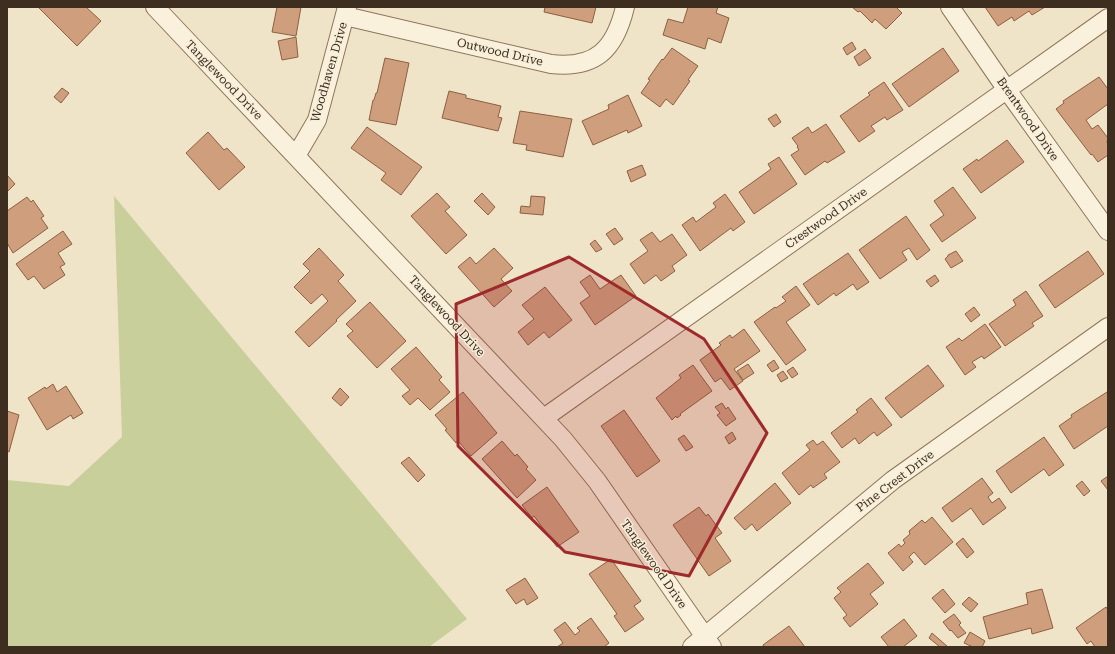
<svg xmlns="http://www.w3.org/2000/svg" width="1115" height="654" viewBox="0 0 1115 654" font-family="'Roboto Serif',serif">
<style>
.green{fill:#c9cf9b}
.building{fill:#cf9f7d;stroke:#8d5f41}
.lines{fill:none;stroke-linecap:round;stroke-linejoin:round}
.minor-casing{stroke:#8d765c;stroke-width:20}
.minor{stroke:#faf1dc;stroke-width:18}
.marked{fill:#9e2a2b;fill-opacity:0.2;stroke:#9e2a2b;stroke-width:3;stroke-linejoin:round}
.labels{text-anchor:middle;stroke-width:3;stroke-linejoin:round;paint-order:stroke}
.street-label{font-size:12px;fill:#3d2e20;stroke:#f7eed8}
</style>
<rect width="100%" height="100%" fill="#f0e4c8"/>
<path class="green" d="M114 196 467 619 429 647H7V480L69 486 122 437Z"/>
<path class="building" d="M38 7H86L101 21 77 46Z
M277 7H301L296 36 272 32Z
M545 7H596L592 23 544 12Z
M688 7H718L716 13 729 18 721 43 708 38 705 49 663 35 668 19 683 23Z
M852 7H896L902 13 886 29 875 19 872 23 860 11 858 12Z
M985 7H1045L1032 15 1029 11 1014 21 1012 17 998 26Z
M296 37 298 57 282 60 278 41Z
M852 42 856 49 847 55 843 48Z
M672 48 698 66 688 80 690 81 673 105 666 99 660 107 641 93 650 80 648 79 662 59 663 60Z
M943 48 959 71 909 107 892 84Z
M865 49 871 58 859 66 854 57Z
M385 58 409 63 396 125 369 120 373 100H374L376 93H377Z
M1099 77 1108 89V104L1086 120 1092 129 1098 125 1108 138 1107 142 1108 144V155L1098 162 1092 154 1091 155 1056 109 1064 103 1063 101Z
M884 82 903 110 887 120 885 117 871 126 875 131 859 142 840 116 870 95 868 93Z
M62 88 69 93 61 103 54 97Z
M449 91 466 95V98L501 106 498 117 502 118 498 131 442 118Z
M628 95 642 126 628 133 627 130 593 145 582 121 609 109 608 105Z
M520 111 572 119 563 157 526 150 527 145 513 143Z
M776 114 781 122 774 127 768 119Z
M826 124 845 152 827 163 825 161 805 175 791 155 799 150 797 147 798 146 792 138 808 127 812 133Z
M367 127 422 167 401 195 381 180 386 173 351 148Z
M208 132 224 150 227 148 245 167 219 190 186 153Z
M1007 140 1024 162 981 193 963 169 977 159 978 161Z
M779 157 797 184 754 214 739 192 771 169 768 164Z
M642 165 646 175 631 182 627 171Z
M7 175 15 184 7 192Z
M953 187 976 218 942 242 930 225 944 215 934 201Z
M437 193 450 207 445 211 467 235 446 254 411 216Z
M482 193 495 207 488 215 474 201Z
M725 194 745 222 733 231 731 228 700 251 682 225 693 217 696 222 716 207 713 203Z
M531 196 545 197 543 215 520 213 521 206 530 207Z
M27 197 31 202 33 200 44 216 41 218 48 228 13 253 7 243V211Z
M906 216 930 250 917 260 909 248 902 252 907 260 880 279 859 250Z
M615 228 623 239 614 245 606 234Z
M63 231 72 244 58 253 65 264 60 267 65 275 44 289 34 276 28 280 16 264Z
M652 232 660 242 672 234 687 255 672 266 675 271 661 281 656 275 644 284 630 264 648 251 640 240Z
M595 240 602 249 596 252 590 244Z
M319 248 344 275 338 281 356 301 336 320 337 321 309 347 295 332 328 301 322 294 311 304 294 287 310 271 303 264Z
M494 248 513 268 501 279 512 291 494 307 458 267 470 257 476 264Z
M956 251 963 261 951 268 945 259 948 256V255Z
M1088 251 1104 274 1055 308 1039 285Z
M848 253 869 282 857 290 853 284 836 296 834 293 818 305 803 284Z
M590 275 600 289 621 275 636 296 595 325 580 303 590 296 580 282Z
M935 275 939 281 931 287 926 281Z
M796 286 810 305 786 322 806 350 786 365 754 322 775 307 776 308 786 301 782 297Z
M545 287 572 320 549 338 544 332 528 345 518 332 534 319 522 305Z
M1026 291 1043 316 1032 323 1034 326 1005 346 989 324 1016 305 1013 300Z
M370 302 406 341 377 368 347 336 353 331 346 324Z
M974 307 980 315 971 322 965 314Z
M985 324 1001 347 984 359 982 356 972 362 976 367 965 375 946 347 959 338 962 341Z
M744 329 760 351 734 369 743 381 730 390 721 378 715 382 700 360 721 345 719 343 730 335 732 338Z
M416 347 442 377 439 380 450 392 430 410 418 398 410 405 402 396 410 390 391 369Z
M774 360 779 368 772 372 767 365Z
M748 364 754 373 743 380 737 371Z
M693 365 712 391 680 414 681 415 677 418 676 416 672 420 656 398 681 378 679 375Z
M928 365 944 386 901 418 885 398Z
M793 367 798 374 792 378 787 371Z
M783 371 788 378 781 382 777 375Z
M53 384 57 392 66 386 83 413 73 419 71 415 47 430 28 398 45 387 46 389Z
M340 388 349 397 341 406 332 398Z
M463 392 497 433 471 456 458 441 456 443 445 430 447 429 435 415Z
M1107 392 1108 394V426L1074 449 1059 426 1072 417 1071 415Z
M871 398 892 425 877 436 874 432 859 444 855 438 842 448 831 433 858 412 856 410Z
M722 403 726 409 728 407 736 419 726 426 717 415 720 413 715 407Z
M624 410 660 461 637 477 601 426Z
M7 411 19 415 9 452 7 451Z
M732 432 736 439 729 444 725 437Z
M684 435 693 447 686 451 678 439Z
M1044 437 1064 465 1049 476 1044 469 1011 493 996 471Z
M813 440 817 445 823 441 840 462 824 474 827 478 813 488 811 485 799 495 782 473 810 450 806 445Z
M502 441 515 456 517 454 528 467 526 469 536 480 517 498 482 459Z
M409 457 425 475 418 482 401 463Z
M1108 476V490L1101 481Z
M982 478 993 493 988 497 992 503 999 498 1006 508 983 525 971 508 952 522 942 508Z
M1082 481 1090 491 1084 496 1076 486Z
M775 483 791 503 757 531 752 524 745 530 734 518Z
M547 487 579 532 557 547 534 516 532 518 522 505Z
M699 507 706 516 708 514 722 533 715 538 731 561 709 576 673 525Z
M932 517 953 542 925 565 914 552 909 557 913 562 903 571 888 553 899 544 901 547 905 543 903 540 910 534 909 531 922 520 925 523Z
M963 538 974 552 967 558 956 544Z
M611 559 641 601 634 606 644 619 625 632 614 616 617 614 589 574Z
M868 563 884 583 870 594 878 604 850 627 843 618 847 615 834 598 841 592 837 588Z
M525 578 538 598 527 605 524 599 516 604 506 590Z
M943 589 955 604 945 613 932 598Z
M1042 589 1053 628 1032 634 1031 628 989 639 983 617 1028 604 1026 593Z
M969 597 978 604 971 612 962 604Z
M1106 607 1108 610V647H1095L1091 641 1087 644 1076 628Z
M954 614 961 623 959 625 966 633 958 638 951 630 950 631 943 622Z
M591 618 609 643 604 647H557L563 643 554 630 565 622 575 635 580 631 577 628Z
M904 619 917 636 903 647H889L881 637Z
M789 626 805 647H764L763 645Z
M970 632 985 641 982 647H973L964 643Z
M932 633 948 647H940L929 638Z"/>
<g class="lines">
<g class="minor-casing">
<path id="minor" d="M155 7 563 439 597 481 712 647
M950 7 1007 90 1108 231
M345 16 551 64C596 69 615 49 625 7
M296 156 317 120 347 7
M544 418 1108 18
M692 647 893 480 1108 327"/>
</g>
<use href="#minor" class="minor"/>
</g>
<path class="marked" d="M569 257 704 339 767 433 689 576 565 552 458 446 456 304Z"/>
<g class="labels">
<g class="street-label">
<text transform="translate(500 52) rotate(13)" y="4">Outwood Drive</text>
<text transform="translate(329 72) rotate(-74)" y="4">Woodhaven Drive</text>
<text transform="translate(224 80) rotate(46)" y="4">Tanglewood Drive</text>
<text transform="translate(1028 119) rotate(55)" y="4">Brentwood Drive</text>
<text transform="translate(826 218) rotate(-35)" y="4">Crestwood Drive</text>
<text transform="translate(447 316) rotate(47)" y="4">Tanglewood Drive</text>
<text transform="translate(895 481) rotate(-37)" y="4">Pine Crest Drive</text>
<text transform="translate(654 564) rotate(55)" y="4">Tanglewood Drive</text>
</g>
</g>
<rect width="1115" height="654" fill="none" stroke="#3d2e20" stroke-width="16"/>
</svg>
